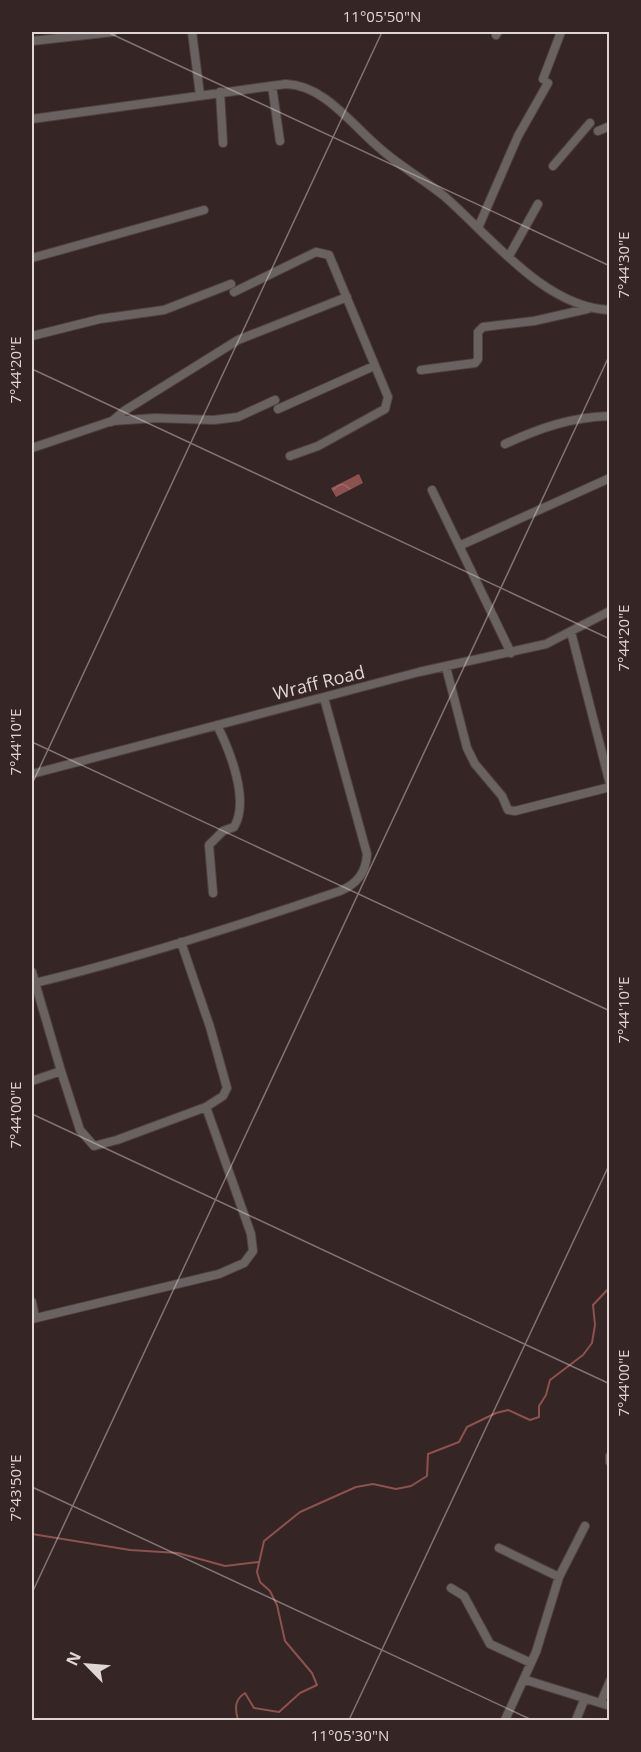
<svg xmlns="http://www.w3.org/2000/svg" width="641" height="1752" viewBox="0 0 641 1752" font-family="'Open Sans',sans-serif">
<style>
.water{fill:url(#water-waves)}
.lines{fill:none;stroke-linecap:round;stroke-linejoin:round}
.stream{stroke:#8d514f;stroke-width:2}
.minor-casing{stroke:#504141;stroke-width:10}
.minor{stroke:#6a6261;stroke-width:8}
.ticks{fill:none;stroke:#e0d5d5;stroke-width:1.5;stroke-opacity:0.45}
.labels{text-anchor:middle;stroke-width:6;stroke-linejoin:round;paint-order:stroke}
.street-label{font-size:18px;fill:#e0d5d5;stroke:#352525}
.neatline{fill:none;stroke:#e0d5d5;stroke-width:2}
.ticks-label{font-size:15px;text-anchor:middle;fill:#e0d5d5}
</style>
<defs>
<pattern id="water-waves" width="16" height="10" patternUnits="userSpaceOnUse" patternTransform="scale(1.5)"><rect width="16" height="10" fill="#8d514f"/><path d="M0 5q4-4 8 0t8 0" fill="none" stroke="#9d6967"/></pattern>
</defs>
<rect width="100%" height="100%" fill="#352525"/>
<path class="water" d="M359 474 363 483 336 497 331 488Z"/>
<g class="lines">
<path class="stream" d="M32 1534 130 1550 178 1553 225 1566 258 1562
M238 1720C235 1709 234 1700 245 1693L254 1708 279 1712 300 1693 317 1685 312 1673 285 1641 277 1605 270 1591 260 1582 257 1572 264 1541 300 1512 356 1487 373 1484 396 1489 411 1486 427 1476 428 1454 459 1442 467 1427 496 1413 508 1410 530 1420 539 1417V1406L546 1395 550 1380 583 1355 592 1343 595 1325 593 1305 610 1287"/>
<g class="minor-casing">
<path id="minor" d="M192 32 200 95
M496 35 498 32
M32 41 113 32
M543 79 561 32
M272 86 280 141
M220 92 223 143
M32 119 286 84C322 85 349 121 375 144 396 164 422 178 444 196 490 236 545 308 610 310
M598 131 610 126
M553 166 590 123
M478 228 518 136 548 83
M509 256 538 204
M32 258 204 210
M234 292 316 252 329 255 388 397 385 409 318 446 290 456
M32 336 100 319 164 310 231 284
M421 370 475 363 478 359V332L483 327 534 321 587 309
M278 409 374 366
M111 422 124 411 238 340 347 297
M505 444C540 428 571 417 610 416
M32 448 112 421 155 418 214 420 238 417 275 400
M432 490 511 653
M459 546 610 478
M571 632 610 784
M446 667 467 748 475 764 502 796 508 810 515 811 610 787
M32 774 419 672 546 644 610 611
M213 893 209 845 223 831 234 827C250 801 230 751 217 725
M181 942 210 1027 227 1088 223 1096 206 1107
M32 972 61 1071 32 1081
M35 983C138 958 240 925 340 891 357 884 366 873 367 854L324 698
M32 1302 35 1318
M32 1319 219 1274 244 1263 253 1251 251 1234 206 1107 117 1140 94 1146 80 1130 61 1071
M610 1456V1462
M499 1548 559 1577
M451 1588 464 1596 490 1644 531 1663
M526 1680 610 1706
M601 1702 610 1681
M505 1720 536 1652 559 1577 585 1526
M576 1720 585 1698"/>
</g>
<use href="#minor" class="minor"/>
</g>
<path class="ticks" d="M107 32 610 266M32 369 610 639M32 742 610 1011M32 784 382 32M32 1114 610 1384M32 1487 532 1720M32 1593 610 354M349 1720 610 1163"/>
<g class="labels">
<g class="street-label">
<text transform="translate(319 683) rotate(-14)" y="6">Wraff Road</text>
</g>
</g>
<rect width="641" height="1752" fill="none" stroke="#352525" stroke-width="66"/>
<g transform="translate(87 1665) rotate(295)" stroke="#352525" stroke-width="4.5" paint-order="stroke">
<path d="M0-4.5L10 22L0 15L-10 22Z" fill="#e0d5d5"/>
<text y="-9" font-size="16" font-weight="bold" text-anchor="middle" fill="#e0d5d5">N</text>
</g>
<rect x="33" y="33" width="575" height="1686" class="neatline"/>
<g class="ticks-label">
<text x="382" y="22">11°05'50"N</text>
<text transform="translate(624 265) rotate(-90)" y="5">7°44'30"E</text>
<text transform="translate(16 370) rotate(-90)" y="5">7°44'20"E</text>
<text transform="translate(624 638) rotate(-90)" y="5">7°44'20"E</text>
<text transform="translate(16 742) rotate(-90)" y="5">7°44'10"E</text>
<text transform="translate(624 1010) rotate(-90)" y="5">7°44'10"E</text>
<text transform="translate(16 1115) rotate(-90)" y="5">7°44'00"E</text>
<text transform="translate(624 1383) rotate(-90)" y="5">7°44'00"E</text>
<text transform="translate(16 1488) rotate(-90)" y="5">7°43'50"E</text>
<text x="350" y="1741">11°05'30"N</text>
</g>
</svg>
